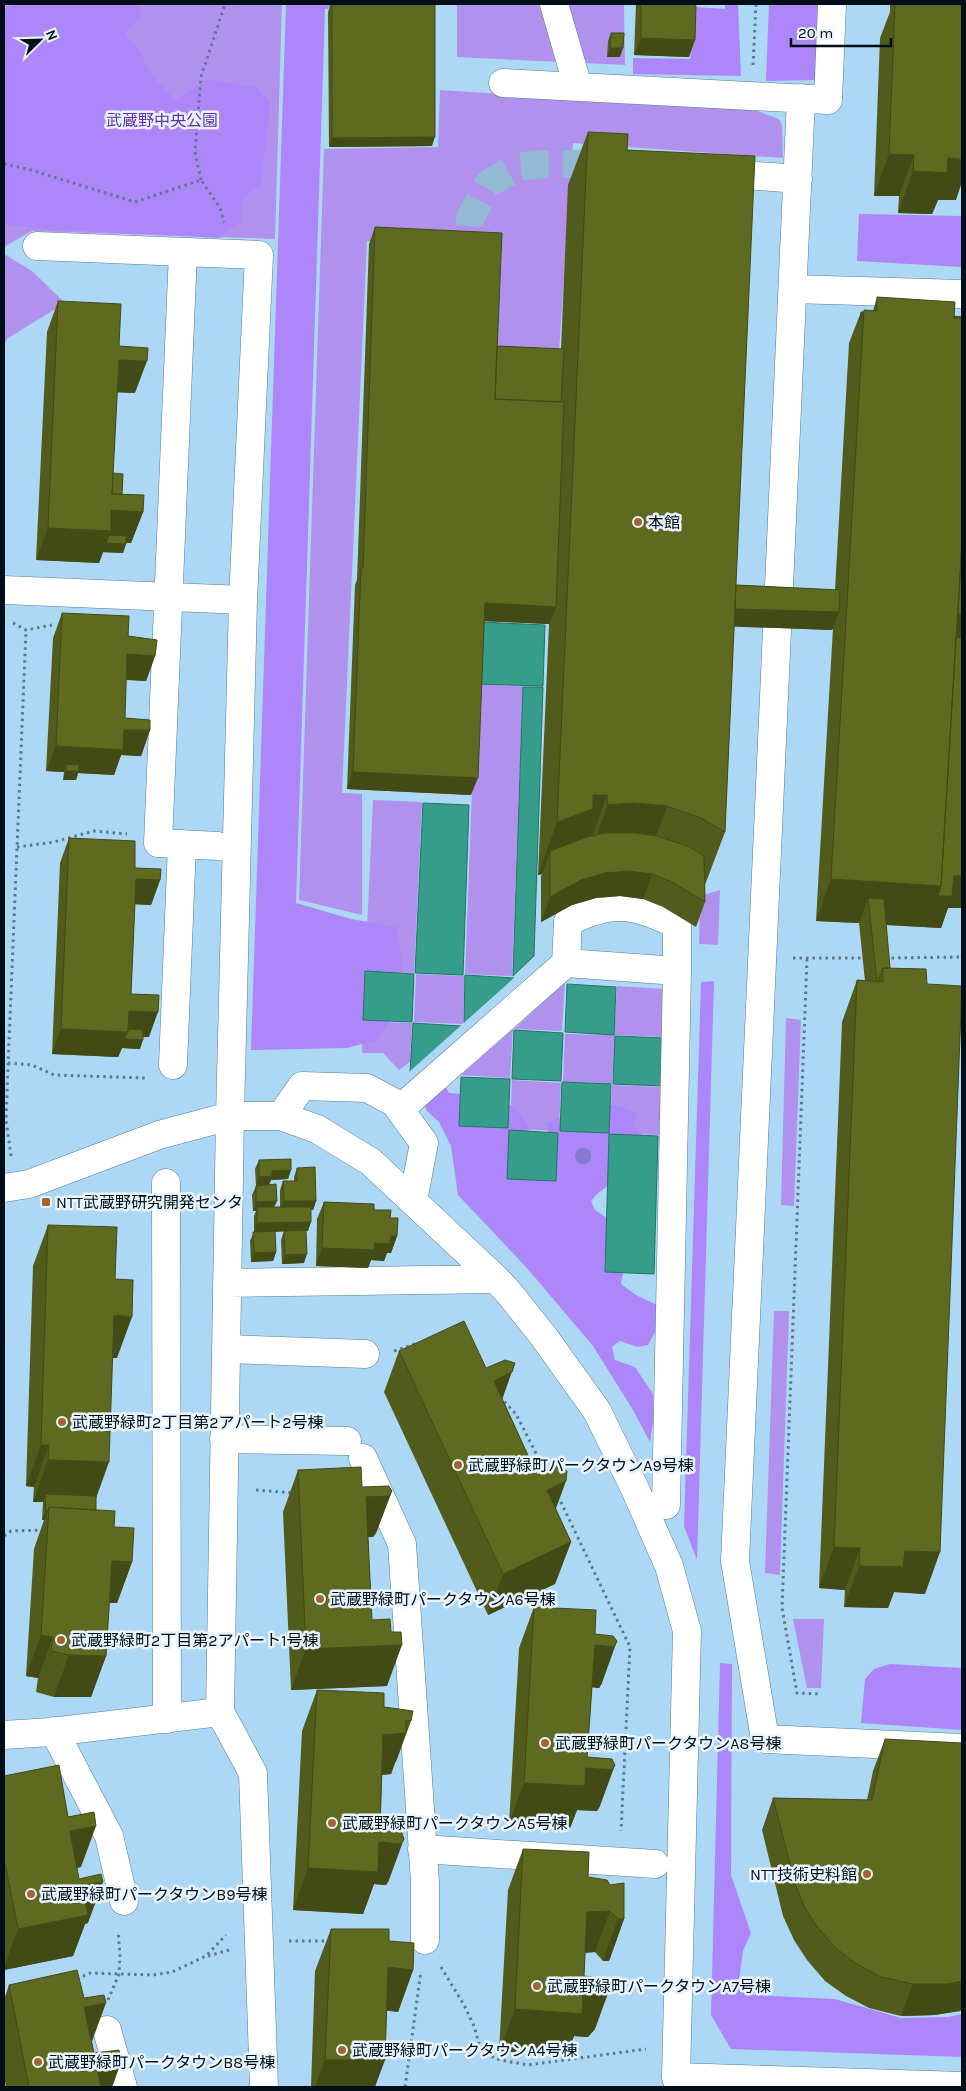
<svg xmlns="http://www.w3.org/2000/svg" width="966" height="2091" viewBox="0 0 966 2091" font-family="Karla,'Noto Sans JP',sans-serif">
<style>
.green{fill:#b092ee}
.forest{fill:#ad86f9}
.water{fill:#359d8a;stroke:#257268}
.pier{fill:#add8f5}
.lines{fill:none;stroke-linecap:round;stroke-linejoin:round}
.minor-tunnel{stroke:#93bad4;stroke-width:28;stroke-dasharray:28 14;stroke-linecap:butt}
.minor-casing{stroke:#527b95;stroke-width:29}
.path{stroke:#5c788c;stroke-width:3;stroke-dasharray:2.5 4;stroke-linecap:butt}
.minor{stroke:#fff;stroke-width:28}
.tree{fill:#8679d0}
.wall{fill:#515b1b}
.shaded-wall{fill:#424a16}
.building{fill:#5e6a1f;stroke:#424a16}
.poi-dot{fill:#a5642e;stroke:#e8f5fe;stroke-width:2}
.labels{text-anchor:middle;stroke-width:5;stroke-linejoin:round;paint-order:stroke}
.park-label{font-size:16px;fill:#662cb1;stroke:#e8f5fe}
.poi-label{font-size:16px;fill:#010e17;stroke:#e8f5fe;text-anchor:start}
</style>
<rect width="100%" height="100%" fill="#add8f5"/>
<path class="green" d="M4 4H282L275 239 32 231 4 247Z
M457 4H624L625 65 457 57Z
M440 90 755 110 779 119 782 126 783 158 573 143 559 353 493 352 477 247 367 241 342 793 362 794V915L299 900 324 149 438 147Z
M4 254 32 271 65 303 8 338 4 345Z
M476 684 523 686 512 976 465 974Z
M373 800 422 802 414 973 365 971Z
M720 890 718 945 699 944 700 896Z
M416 974 465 976 463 1024 414 1022Z
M565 982 562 1031 514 1029Z
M617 986 666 989 664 1037 615 1035 612 1084 563 1082 565 1034 614 1035Z
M786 1018 801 1020 794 1206 781 1205Z
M363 1021 412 1023 410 1062 399 1070 383 1053H362Z
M513 1029 510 1078 461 1075Z
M512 1080 561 1083 559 1131 510 1129Z
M612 1085 661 1087 659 1135 610 1133Z
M774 1311H789L780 1575 765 1573Z
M793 1619H824L821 1688H807Z"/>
<path class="forest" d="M11 4H137L141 16 124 35 139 49 149 72 175 100 209 79 257 88 270 103 261 186C243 197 238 199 242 221L219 238 44 229 4 224V7L9 9Z
M286 4H374L373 6 325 9 296 903 351 919 397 927 402 958 399 1009 376 1040 347 1048 251 1050Z
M725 4H738L741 76 633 74V58L690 59 696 7 725 9Z
M769 4H822L818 80 766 81Z
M859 214 962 216V267L857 261Z
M714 981 697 1560 684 1526 701 982Z
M441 1079 449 1093C472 1095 502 1095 519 1112 526 1119 535 1149 540 1159L551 1160 547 1123C565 1117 600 1101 619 1106 625 1108 630 1111 637 1113L634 1125 646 1141 626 1173 598 1193 591 1201 595 1210 613 1222 625 1265 621 1284 636 1295 657 1305 660 1323 648 1345 638 1347 620 1341 612 1347 615 1360 635 1367 653 1394V1423L650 1442 633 1410 593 1346 526 1267 458 1195 451 1146 439 1122 427 1111 422 1098Z
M720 1663 732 1664 731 1875 751 1933 743 1951 739 1981 754 1995 835 1999 901 2018 948 2017 962 2014V2057L731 2049 711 2015Z
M890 1664 962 1668V1730L861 1723 865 1679 874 1669Z"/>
<path class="water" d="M480 622 545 625 543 686 476 684Z
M523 687H543L534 956 513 976Z
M423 803 469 805 463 975 415 973Z
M365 971 414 974 412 1022 363 1020Z
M465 975 514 978 464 1023Z
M567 984 616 987 614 1035 565 1032Z
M413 1023 461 1026 410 1072Z
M514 1030 563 1033 561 1081 512 1079Z
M615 1036 664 1038 662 1086 613 1084Z
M461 1077 510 1079 508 1128 459 1126Z
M562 1082 611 1084 609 1133 560 1131Z
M509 1130 558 1133 556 1181 507 1179Z
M609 1134 658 1136 654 1274 605 1272Z"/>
<path class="pier" d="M516 976V980L463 1028 412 1074 408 1073Z"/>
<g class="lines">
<path class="minor-tunnel" d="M468 268 470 218 489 183 518 167 545 164H588"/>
<g class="minor-casing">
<path id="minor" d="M554 4 578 87
M503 83 828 100 832 4
M801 98 735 1561 765 1739 962 1748
M717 173 798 179
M37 246 259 255 243 600 230 1116 220 1712 253 1773 264 2087
M183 252 158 843 218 846
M793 289 962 294
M4 590 243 600
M173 1065 182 844
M400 1109 566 963 568 922C611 900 634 903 677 925V971L566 963
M281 1116 302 1086 367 1088 395 1103 424 1143 413 1201
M166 1183 167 1719
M4 1188 29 1184 159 1135 230 1116H281L317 1129 371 1162 496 1279 509 1293 544 1337 597 1411 635 1489 669 1566 687 1631 676 2077 679 2087
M227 1283 496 1279
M226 1349 365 1354
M224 1439 347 1441
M363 1458 402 1544 425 1882V1940
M666 1505 677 971
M54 1731 109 1836 124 1901
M4 1735 51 1732 220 1712
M422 1849 655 1864
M107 2030 123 2087
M676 2077 962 2086"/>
</g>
<path class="path" d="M753 65 756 4
M4 164 31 170 135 202 201 180 220 208 224 222
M201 180 195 152 201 77 225 4
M13 623 26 630 52 625
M17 847 54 842 94 831 127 834
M793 958H867
M885 958 962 957V955
M807 959 782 1608 797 1693 821 1694
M8 1063 32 1065 54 1075 146 1078
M11 1156 6 1120 8 1066 26 630
M394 1351 415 1344
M500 1397 516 1414 547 1475
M256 1490 294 1493
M558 1496 630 1647 621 1831
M4 1536 11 1531 44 1530
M289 1941H330
M208 1956 229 1950
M441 1967 464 2005 474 2026 479 2044 495 2059 528 2065 646 2049
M77 1979 90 1973 153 1975 172 1972 206 1956 226 1935
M108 2000 119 1974 120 1955 118 1931
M405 2087 421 1971"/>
<use href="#minor" class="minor"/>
</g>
<circle class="tree" cx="583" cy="1156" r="8"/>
<path class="wall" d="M331 4 432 146 329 147 328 12Z
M636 4H696L689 57 634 55Z
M890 4H962L956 200H938L932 214 898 213 899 196H874L880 38 890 12Z
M611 33 620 57H607L608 41Z
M588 132 627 150 736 585 835 590 849 343 861 312H863L864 310 873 311 877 297 954 316 948 908 941 928 886 925 925 1594 894 1592 888 1608 844 1607 845 1590 819 1588 842 1022 857 980 865 981 859 923 816 921 833 628 832 630 734 626 725 832 705 885V884V902L696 927 663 907 643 899 620 896 596 898 572 905 541 922V876L542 874 538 875 549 624 484 621 471 795 347 789 355 585 357 580 369 244 375 227 497 346 561 349 568 185Z
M58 301 119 346 135 393 117 392 113 473 122 494 143 512 131 543H126L123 553 103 552 99 563 36 560 47 332Z
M62 613 155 656 146 681 126 680 125 718 150 730 141 756 121 755 114 775 78 773 76 780H63L64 772 46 771 53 638Z
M69 838 160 880 151 905 135 904 131 994 149 1037H143L140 1049 122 1048 118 1057 52 1054 60 863Z
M259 1160 291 1170 288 1179 271 1180 269 1185 274 1207H280V1190L283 1181H294V1177L297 1168 316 1201 313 1210H311L308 1231H306L304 1263 282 1264 281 1240 284 1231 275 1232 276 1252 273 1261 251 1262 250 1241 254 1232V1216L256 1211H253L252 1195 256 1186 255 1169Z
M324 1202 374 1210 390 1218 397 1236 391 1253H387L384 1261 371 1260 368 1268 316 1266 317 1219Z
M48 1225 117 1358H112L96 1497V1510L114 1527 132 1562 117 1603H109L106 1656 91 1697H54L36 1692 38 1678 26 1676 34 1549 44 1520H42L43 1502H33L34 1487 26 1486 33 1266Z
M399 1351 486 1368 502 1399 537 1475 556 1510 571 1542 555 1584 488 1615 384 1392Z
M298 1470 362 1487 392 1491 376 1533 373 1537H368L372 1620 387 1686 291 1690 283 1512Z
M534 1607 595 1634 602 1683 599 1688 592 1687 587 1757 600 1806 597 1811 577 1810 570 1828 509 1824 519 1648Z
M317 1690 384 1707 411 1721 396 1762H395L391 1774 382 1775 380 1828 389 1880 386 1885 374 1884 363 1914 293 1910 302 1731Z
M885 1739 961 2011 935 2015 901 2016 869 2008 846 1996 825 1981 807 1960 794 1940 783 1916 762 1830 773 1798 867 1800 873 1771Z
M4 1776 68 1817 81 1867 77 1868 88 1923 85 1924 73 1956 4 1970Z
M523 1849 588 1877 624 1919 609 1961H603L595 1952 585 1953 584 1976 595 2029 588 2037 574 2036 567 2055 499 2051 508 1890Z
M331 1929 389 1941 413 1970 398 2012 386 2010 375 2087H311L315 1971Z
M9 1985 92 2043 94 2053 121 2062 112 2087H6L4 2076V2000Z"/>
<path class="shaded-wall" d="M641 38 695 40 689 57 634 55Z
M610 48H623L620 57H607Z
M435 137 432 146 329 147 332 138Z
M889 154 914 155 899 196H874Z
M948 158 962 159V182L956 200H938L932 214 898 213 913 171Z
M119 360 147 361 135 393 108 392Z
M111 510 143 512 131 543 107 542 99 563 36 560 48 528Z
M106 543 126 544 123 553 103 552Z
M485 603 556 607 549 624 478 621Z
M722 608 839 612 832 630 716 626Z
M955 613 962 614V646L953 645Z
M124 653 155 656 146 681 118 679Z
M124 730H150L141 756 121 755 114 775 78 773 76 780H63L66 771V764L64 772 46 771 56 746Z
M353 772 478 778 471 795 347 789Z
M593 795H607L588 848 550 851 542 874 538 875 557 822Z
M633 803 667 806 648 859 588 858 608 805Z
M629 871 652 874 643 899 620 896 596 898 572 905 541 922 550 897 581 880 605 873Z
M954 876H962V908H948L941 928 871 924 868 898 859 923 816 921 831 879Z
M136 879 160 880 151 905 127 904Z
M129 1011 158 1012 149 1037 126 1036 143 1040 140 1049 122 1048 118 1057 52 1054 61 1029Z
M291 1170 288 1179 271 1180 269 1185 256 1186 259 1177 272 1171Z
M277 1201 273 1210 257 1207 256 1211H253L256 1202Z
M284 1201H316L313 1210H281Z
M311 1222 308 1231 254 1232 257 1223Z
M391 1236H397L391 1253H387L384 1261 371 1260 368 1268 316 1266 322 1248 375 1243Z
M276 1252 273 1261 251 1262 254 1253Z
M307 1254 304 1263 282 1264 285 1255Z
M114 1315 132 1317 117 1358 99 1356Z
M515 1363 497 1414 494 1381Z
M41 1445H49L34 1487 26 1486Z
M48 1460 109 1462 94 1504 45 1494 43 1502H33Z
M566 1481 551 1522 547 1490Z
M392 1491 376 1533 373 1537 351 1538 366 1497Z
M46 1511H48L44 1520H42Z
M571 1542 555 1584 488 1615 503 1574Z
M834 1547 860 1548 845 1590 819 1588Z
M905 1551 940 1552 925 1594 894 1592 888 1608 844 1607 859 1566Z
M112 1561 132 1562 117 1603H97Z
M41 1635 53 1637 38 1678 26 1676Z
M617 1641 602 1683 599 1688 580 1686 595 1645Z
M402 1645 387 1686 291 1690 306 1649Z
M69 1655 106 1656 91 1697H54Z
M406 1733 391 1774 368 1776 383 1735Z
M615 1765 600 1806 597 1811 577 1810 570 1828 509 1824 524 1783 586 1768Z
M96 1826 81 1867 54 1872 70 1831Z
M404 1839 389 1880 386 1885 374 1884 363 1914 293 1910 308 1868 379 1842Z
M103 1882 88 1923 85 1924 73 1956 4 1970V1968L18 1929 82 1885Z
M610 1911 595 1952 572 1953 587 1912Z
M618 1919H624L609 1961H603Z
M388 1967 413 1970 398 2012 373 2009Z
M962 1981V2010L935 2015 901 2016 913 1984Z
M610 1988 595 2029 588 2037 574 2036 567 2055 499 2051 515 2009Z
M106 2003 91 2044 84 2007Z
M325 2060H385L375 2087H315Z
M121 2062 112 2087H89L97 2067Z"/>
<path class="building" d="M332 4H435V137L332 138Z
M641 4H696L695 40 641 38Z
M895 4H962V159L948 158 947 173 913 171 914 155 889 154Z
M611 33H624L623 48H610Z
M588 132 628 134 627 150 755 156 725 832 701 818 667 806 633 803 608 805 607 795H593V809L557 822Z
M375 227 502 233 495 399 564 402 556 607 485 603 478 778 353 772 361 568H363Z
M877 297 955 302 954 318H962V542L941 886 831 879 864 310 877 311Z
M58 301 121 304 119 346 148 348 147 361 119 360 112 494 144 495 143 512 111 510V531L48 528Z
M861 312H863L860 320Z
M954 316 962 317V318H954Z
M497 346 564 349 561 402 495 399Z
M113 473 123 474 122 494H112Z
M109 535 126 536V544L106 543Z
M962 542V614L958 613Z
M736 585 840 590 839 612 735 609Z
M62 613 129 616 128 636 157 640 155 656 127 654 125 718 150 720V730H124L123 750 56 746Z
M956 637 962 638V876H954L952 896H938L941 886Z
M66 764 79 765V771H66Z
M605 833H636L657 836 690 847 704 856 705 902 672 882 652 874 629 871 605 873 581 880 550 897V851L587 837Z
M69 838 135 841V868L161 869 160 880 136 879 131 994 159 995 158 1012 129 1011 128 1032 61 1029Z
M868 898 884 899 890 968H883L878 981H877Z
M883 968 926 969 927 984 962 986 940 1552 905 1551 903 1567 859 1566 860 1548 834 1547 857 980 883 982Z
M128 1029 143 1030V1040L125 1039Z
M291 1159V1170L272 1171V1176L259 1177V1160Z
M315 1167 316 1201H284L283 1181H297V1168Z
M276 1184 277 1201 256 1202V1186Z
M324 1202 374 1204V1210H391L390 1218H398L397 1236H391L390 1244 375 1243 374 1250 322 1248Z
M257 1207H311V1222L257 1223Z
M48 1225 117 1227 115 1279 133 1280 132 1317 114 1315 109 1462 48 1460 49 1445H41Z
M306 1230 307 1254 285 1255 284 1231Z
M275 1231 276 1252 254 1253 253 1232Z
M464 1321 486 1368 505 1360 515 1363 512 1372 494 1381 537 1475 558 1466 567 1471 566 1481 547 1490 571 1542 503 1574 399 1351Z
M361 1467 362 1487 389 1486 392 1491 389 1496 366 1497 372 1620 390 1619 391 1632H401L402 1645 306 1649 298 1470Z
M45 1494 96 1496V1510L49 1507 48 1511H46Z
M49 1507 115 1511 114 1527 134 1528 132 1562 112 1561 106 1656 69 1655 51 1651 53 1637 41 1635Z
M534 1607 596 1610 595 1634 613 1636 617 1641 614 1647 595 1645 587 1757 612 1759 615 1765 612 1770 586 1768 585 1786 524 1783Z
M317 1690 384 1693V1707L413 1711 411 1721 406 1720V1733L383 1735 380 1828 401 1831 404 1839 401 1844 379 1842 378 1872 308 1868Z
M885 1739 962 1743V1981L947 1984H913L881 1977 857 1964 837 1949 818 1928 805 1908 795 1884 773 1798 872 1800Z
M59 1765 68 1817 94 1812 96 1826 70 1831 79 1879 101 1874 103 1882 82 1885 88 1915 18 1929 4 1859V1776Z
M523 1849 589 1852 588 1877 607 1880 610 1885 624 1883V1919H618L610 1911 587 1912 584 1976 605 1979 610 1988 603 1996 583 1994 582 2014 515 2009Z
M331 1929H389V1941L414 1943 413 1970 388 1967 385 2060H325Z
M77 1970 84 1998 104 1995 106 2003 84 2007 94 2053 119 2050 121 2062 97 2067 101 2087H29L9 1985Z"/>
<g class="poi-dot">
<circle cx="638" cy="522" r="5"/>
<rect x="41" y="1197" width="10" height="10" rx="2.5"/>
<circle cx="62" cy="1422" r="5"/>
<circle cx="458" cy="1465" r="5"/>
<circle cx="320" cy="1599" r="5"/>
<circle cx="61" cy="1640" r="5"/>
<circle cx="545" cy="1743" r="5"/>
<circle cx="332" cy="1823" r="5"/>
<circle cx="867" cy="1874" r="5"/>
<circle cx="31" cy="1894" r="5"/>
<circle cx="537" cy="1986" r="5"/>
<circle cx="342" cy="2050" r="5"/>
<circle cx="38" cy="2062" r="5"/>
</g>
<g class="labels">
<g class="park-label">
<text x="162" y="126">武蔵野中央公園</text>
</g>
<g class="poi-label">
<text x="648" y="528">本館</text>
<text x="56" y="1208">NTT武蔵野研究開発センタ</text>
<text x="72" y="1428">武蔵野緑町2丁目第2アパート2号棟</text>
<text x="468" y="1471">武蔵野緑町パークタウンA9号棟</text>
<text x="330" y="1605">武蔵野緑町パークタウンA6号棟</text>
<text x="71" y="1646">武蔵野緑町2丁目第2アパート1号棟</text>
<text x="555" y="1749">武蔵野緑町パークタウンA8号棟</text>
<text x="342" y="1829">武蔵野緑町パークタウンA5号棟</text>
<text x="857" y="1880" text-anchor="end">NTT技術史料館</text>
<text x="41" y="1900">武蔵野緑町パークタウンB9号棟</text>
<text x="547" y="1992">武蔵野緑町パークタウンA7号棟</text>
<text x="352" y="2056">武蔵野緑町パークタウンA4号棟</text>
<text x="48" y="2068">武蔵野緑町パークタウンB8号棟</text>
</g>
</g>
<rect width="966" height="2091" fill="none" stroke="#010e17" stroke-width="10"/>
<g transform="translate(40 40) rotate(67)" stroke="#e8f5fe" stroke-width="4" paint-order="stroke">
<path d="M0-4L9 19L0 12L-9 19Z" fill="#010e17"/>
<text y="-8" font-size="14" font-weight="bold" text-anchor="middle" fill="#010e17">N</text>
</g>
<path d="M791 38v8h100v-8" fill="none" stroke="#010e17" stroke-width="2.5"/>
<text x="798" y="38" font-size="15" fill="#010e17" stroke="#e8f5fe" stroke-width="4" paint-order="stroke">20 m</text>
</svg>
